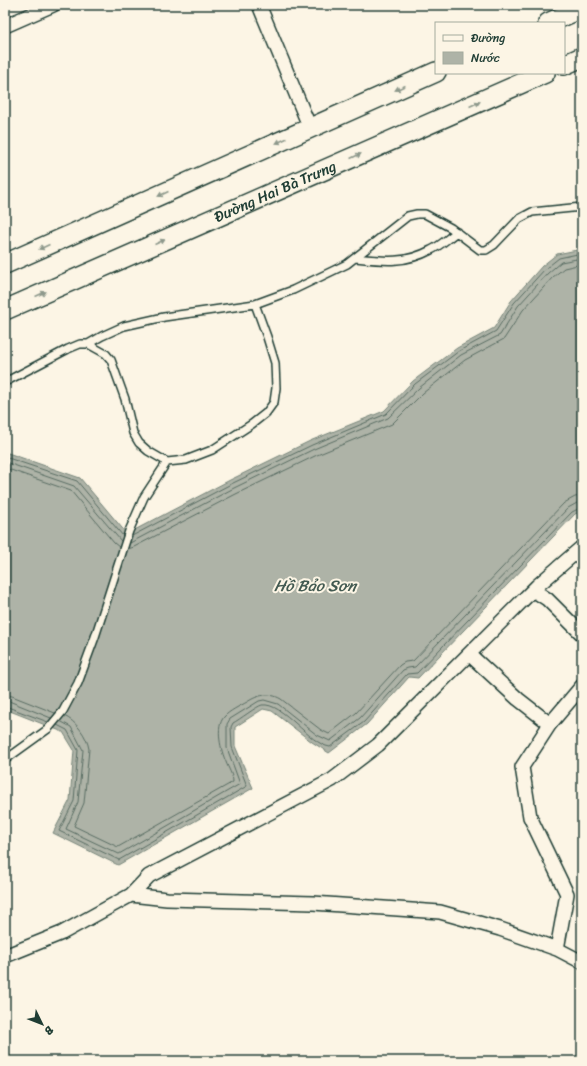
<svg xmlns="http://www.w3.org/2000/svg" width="587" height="1066" viewBox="0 0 587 1066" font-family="Sriracha,sans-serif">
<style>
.water{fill:#aeb3a7;stroke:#758479}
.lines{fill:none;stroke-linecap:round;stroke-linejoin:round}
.shore{stroke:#586c62;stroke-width:1}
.service-casing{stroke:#1f3d34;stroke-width:10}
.minor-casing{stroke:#1f3d34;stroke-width:16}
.secondary-casing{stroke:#1f3d34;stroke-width:22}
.service{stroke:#fcf5e5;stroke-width:7}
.minor{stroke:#fcf5e5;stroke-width:13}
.secondary{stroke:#fcf5e5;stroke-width:19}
.oneway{fill:#8e998c}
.labels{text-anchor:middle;stroke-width:4;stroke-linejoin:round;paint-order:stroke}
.street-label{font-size:15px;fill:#1f3d34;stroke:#fcf5e5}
.water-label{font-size:16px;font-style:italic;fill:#435a51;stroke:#fcf5e5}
</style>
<rect width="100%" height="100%" fill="#fcf5e5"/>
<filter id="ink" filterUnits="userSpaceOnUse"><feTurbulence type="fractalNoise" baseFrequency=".025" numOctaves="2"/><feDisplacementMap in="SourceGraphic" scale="8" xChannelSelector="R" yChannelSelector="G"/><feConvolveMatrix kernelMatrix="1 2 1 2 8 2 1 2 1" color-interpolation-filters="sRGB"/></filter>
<g filter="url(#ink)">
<path class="water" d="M582 249V511L575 514 418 678 409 677 367 724 329 753 312 742 272 711 263 709 235 727V746L253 788 118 865 53 833 70 800 74 750 63 732 5 709V452L80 478 127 534 230 480 310 441 384 411 413 381 457 348 494 328 511 301 542 266 557 254Z"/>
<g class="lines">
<path class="shore" d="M5 457 77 481 123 536
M5 462 74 486 121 541
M5 468 71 491 114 543 119 547
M132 536 231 484 312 445 386 414 415 384 459 351 496 331 514 303 545 269 559 258 582 253
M130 543 234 488 314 449 388 418 419 388 461 355 500 335 518 306 548 273 561 262 582 258
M128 549 134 547 236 494 317 455 392 424 423 393 465 360 504 339 523 310 553 277 564 268 582 264
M5 695 12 696 55 713
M5 701H9L51 718
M5 706 48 722
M64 716C76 721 87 736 89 749L84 803 74 826 118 847 233 782C233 775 228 768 226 762 221 751 215 727 224 717 229 711 240 706 247 702 258 695 269 692 281 699L321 730 329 734 356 713 400 665 405 662 413 661 564 503 575 497 582 496
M60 721 71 727 83 750 78 802 66 829 119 854 240 784 227 748V724L230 719 259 701 264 700 278 704 317 735 330 741 360 718 403 670 408 668 415 667 568 508 577 503 582 502
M57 725 67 730 78 750 74 801 59 831 119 860 247 786 232 747 231 727 233 723C239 720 257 706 262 705 283 702 309 744 330 747L364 722 407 674 417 673 572 512 582 507"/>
<g class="service-casing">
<path id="service" d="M355 258C383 261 405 264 431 250 440 246 448 238 457 232
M88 344 102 336 124 326 164 317 255 304 293 290 347 264 408 216 417 214H425L451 228 480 250H486L494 245 519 219 532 212 582 207
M5 382 68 349 80 344H88L106 354 111 360 125 399 133 433 139 443 148 451 167 462 186 460 212 450 252 424 266 413 274 402 276 388 275 363 267 337 255 304
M5 760 48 729 63 711 78 683 95 637 129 531 144 497 167 462"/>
</g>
<g class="minor-casing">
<path id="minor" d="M259 5 310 128
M5 26 53 5
M533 590 547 599 582 634
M469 654 518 699 550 724
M131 895 149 876 332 780 378 745 537 586 582 547
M557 949 567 894 530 817 522 767 550 724 582 686
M5 956 62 933 131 895 167 899 313 903 440 912 500 929 557 949 582 962"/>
</g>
<g class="secondary-casing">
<g id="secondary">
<path d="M548 23 582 8"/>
<path d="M564 65 582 57"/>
<path d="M5 264 436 72"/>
<path id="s1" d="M5 310 545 73"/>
</g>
</g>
<use href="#service" class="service"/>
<use href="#minor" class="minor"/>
<use href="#secondary" class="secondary"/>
</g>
<defs><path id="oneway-solid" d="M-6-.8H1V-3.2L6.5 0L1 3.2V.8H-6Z"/></defs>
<g class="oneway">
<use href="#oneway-solid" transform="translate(400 88) rotate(156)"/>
<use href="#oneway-solid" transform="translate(475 104) rotate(-24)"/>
<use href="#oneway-solid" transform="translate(281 141) rotate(156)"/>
<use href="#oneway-solid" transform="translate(356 156) rotate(-24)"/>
<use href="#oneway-solid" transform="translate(163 194) rotate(156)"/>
<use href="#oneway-solid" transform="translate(160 242) rotate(-24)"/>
<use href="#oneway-solid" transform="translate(44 247) rotate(156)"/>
<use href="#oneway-solid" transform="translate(41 294) rotate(-24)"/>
</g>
</g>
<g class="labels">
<g class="street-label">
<text dy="5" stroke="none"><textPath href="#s1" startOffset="295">Đường Hai Bà Trưng</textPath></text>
</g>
<g class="water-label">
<text x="315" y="591">Hồ Bảo Sơn</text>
</g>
</g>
<rect width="587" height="1066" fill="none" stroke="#fcf5e5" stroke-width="20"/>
<rect x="10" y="10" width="567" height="1046" fill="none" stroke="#1f3d34" stroke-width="1.5" filter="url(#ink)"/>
<rect x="435" y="22" width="130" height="52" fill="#fcf5e5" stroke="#a4ab9e"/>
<rect x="443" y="35" width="20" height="6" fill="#fcf5e5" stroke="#a4ab9e"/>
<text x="471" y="42" font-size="12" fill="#1f3d34">Đường</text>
<rect x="443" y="52" width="20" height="12" fill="#aeb3a7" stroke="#a4ab9e"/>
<text x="471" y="62" font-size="12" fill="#1f3d34">Nước</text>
<g transform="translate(42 1024) rotate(133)" stroke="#fcf5e5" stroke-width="3" paint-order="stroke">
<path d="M0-3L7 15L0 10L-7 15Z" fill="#1f3d34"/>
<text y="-6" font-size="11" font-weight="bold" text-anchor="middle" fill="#1f3d34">B</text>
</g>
</svg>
